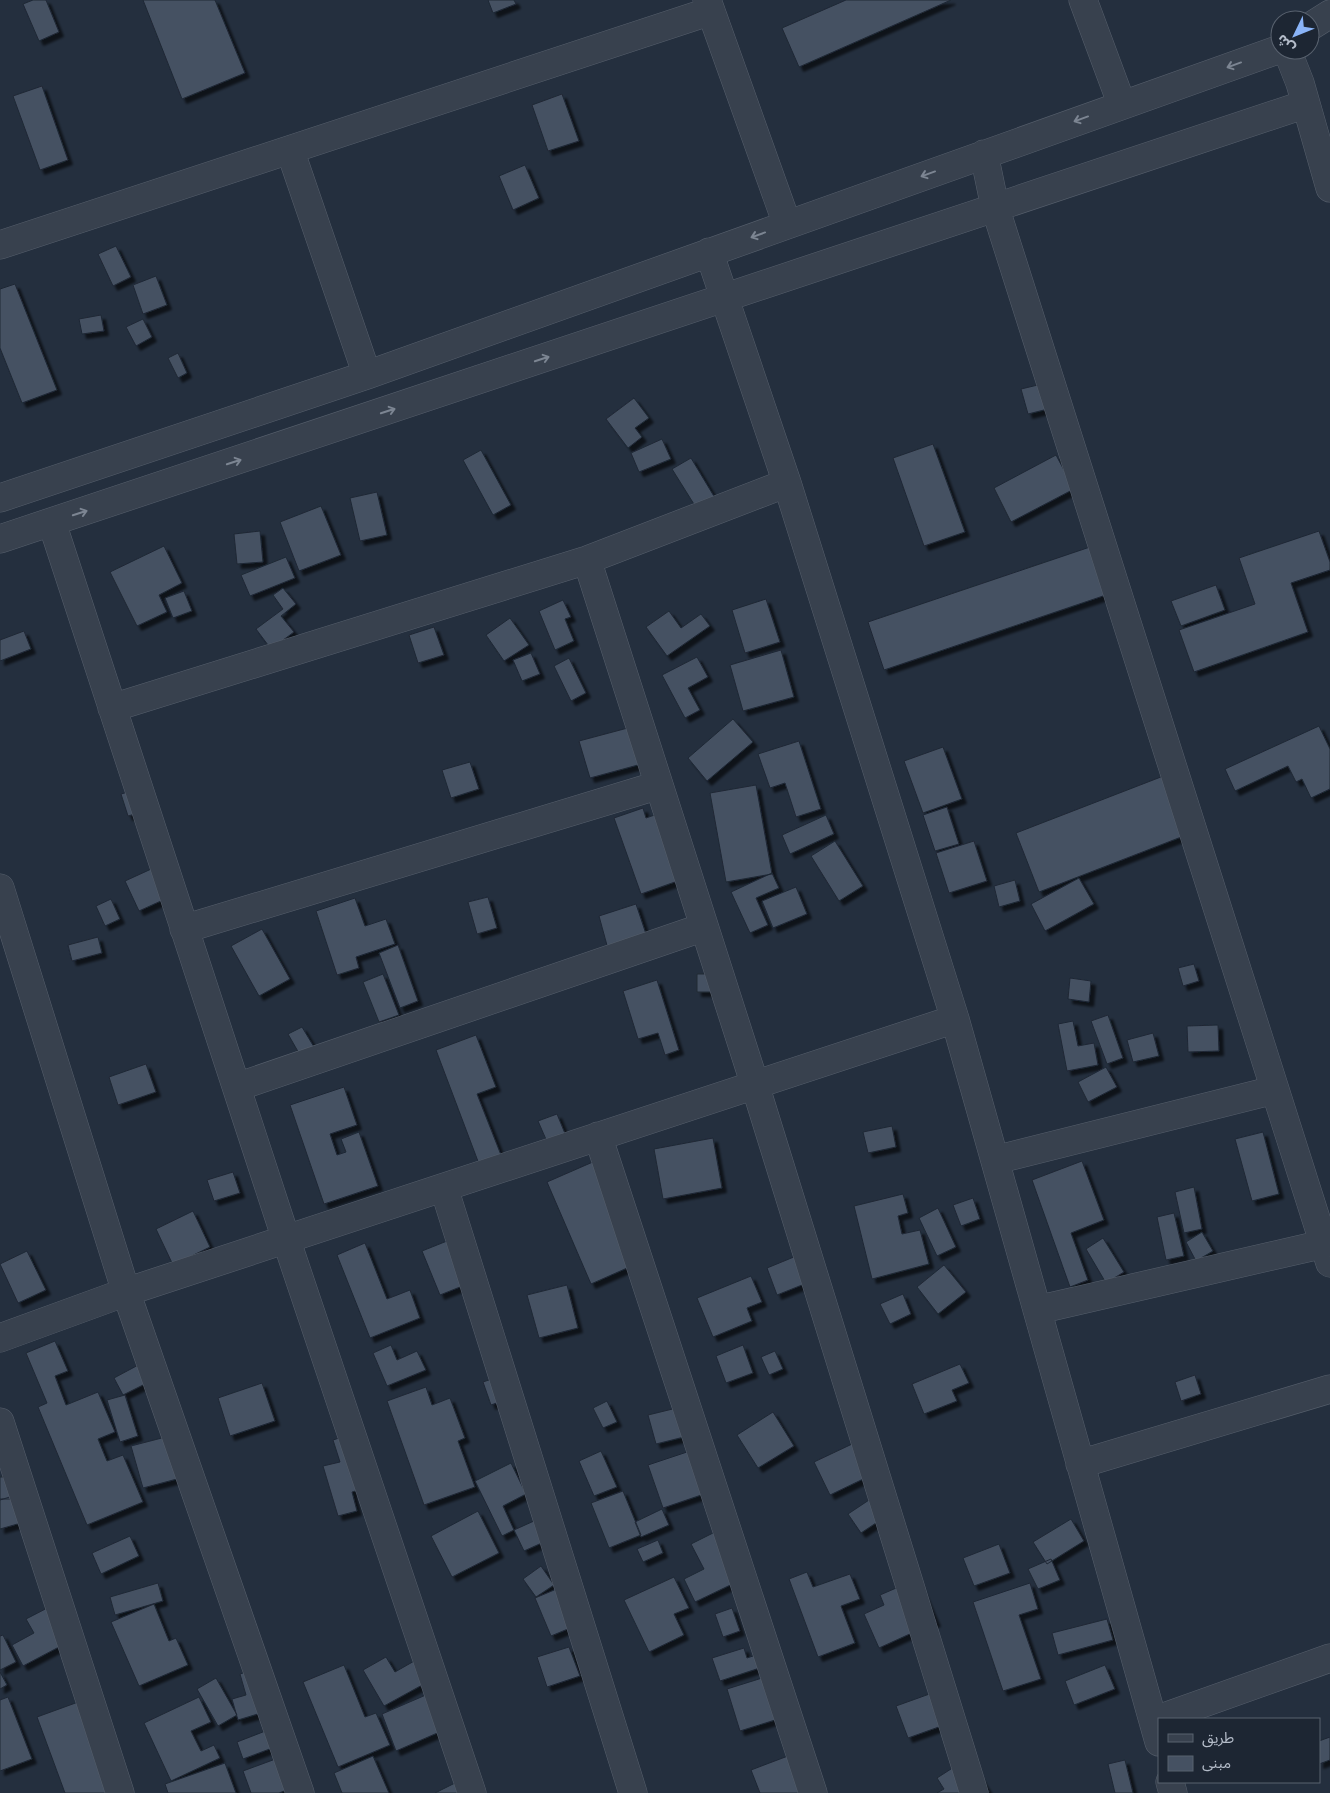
<svg xmlns="http://www.w3.org/2000/svg" width="1330" height="1793" viewBox="0 0 1330 1793" font-family="'Golos Text','Noto Sans Arabic',sans-serif">
<style>
.building{fill:#455162;stroke:#1f2835;filter:url(#shadow)}
.lines{fill:none;stroke-linecap:round;stroke-linejoin:round}
.minor-casing{stroke:#565f6c;stroke-width:29}
.minor{stroke:#38414e;stroke-width:28}
.oneway{stroke:#7c8592}
</style>
<defs>
<filter id="shadow"><feDropShadow dx="4.5" dy="4.5" stdDeviation="1" flood-color="#0009"/></filter>
</defs>
<rect width="100%" height="100%" fill="#242f3e"/>
<path class="building" d="M33 0H46L59 32 39 41 23 4Z
M143 0H215L245 73 182 99Z
M488 0H514L516 4 493 13Z
M846 0H951L799 67 782 28Z
M42 86 68 160 40 170 13 96Z
M562 94 579 141 548 151 532 105Z
M525 165 539 198 513 210 499 176Z
M116 246 131 277 113 286 98 254Z
M156 276 167 305 143 314 133 285Z
M15 284 57 390 22 403 0 348V289Z
M101 315 104 331 82 334 79 319Z
M143 319 152 337 136 346 126 327Z
M178 353 187 373 178 378 168 358Z
M1042 384 1048 409 1028 414 1021 389Z
M634 398 649 418 635 428 642 437 628 448 606 419Z
M662 439 671 459 639 472 631 453Z
M933 444 965 532 924 546 893 458Z
M481 450 511 505 493 515 463 460Z
M1056 455 1074 489 1011 522 994 488Z
M691 458 715 498 697 509 672 469Z
M377 492 387 535 360 541 350 498Z
M321 506 341 555 299 571 280 522Z
M260 531 263 562 237 564 234 534Z
M1319 531 1330 562V570L1291 583 1308 632 1194 672 1179 630 1255 604 1239 558Z
M164 546 182 583 159 595 167 612 137 626 110 572Z
M1090 547 1106 595 884 670 868 622Z
M286 557 295 578 250 596 241 575Z
M1216 585 1225 610 1181 626 1171 601Z
M283 588 296 604 281 616 294 632 271 649 256 629 283 609 273 595Z
M184 591 192 611 173 618 165 598Z
M766 599 780 642 745 653 732 610Z
M563 600 571 617 565 619 574 641 555 650 539 611Z
M669 611 681 628 701 614 710 626 667 656 646 627Z
M510 618 529 645 504 661 486 635Z
M434 627 444 655 418 663 409 635Z
M24 631 31 649 0 661V640Z
M781 650 794 697 743 711 730 665Z
M531 653 540 674 522 681 513 660Z
M697 657 708 677 688 688 700 710 685 718 662 675Z
M569 658 586 693 571 701 554 666Z
M733 719 753 742 707 781 688 758Z
M639 725 649 762 590 778 579 741Z
M1319 726 1330 749V789L1311 798 1302 779 1296 782 1288 766 1235 791 1225 769Z
M799 741 821 809 796 817 785 783 770 788 758 754Z
M943 747 962 799 923 813 904 761Z
M470 762 479 789 451 798 442 770Z
M1166 775 1189 834 1039 892 1016 833Z
M756 785 772 874 726 882 710 793Z
M142 788 149 810 128 816 121 794Z
M947 807 959 844 935 851 923 815Z
M643 808 646 818 666 811 689 877 641 894 614 818Z
M826 815 834 834 790 854 782 835Z
M835 841 863 886 839 901 811 856Z
M974 841 987 881 949 893 936 853Z
M160 865 174 895 139 911 125 881Z
M772 873 779 888 756 898 768 925 750 933 731 892Z
M1079 878 1094 904 1045 931 1031 904Z
M1015 880 1020 901 999 907 994 886Z
M796 887 807 914 773 928 762 901Z
M488 897 497 928 477 934 468 902Z
M355 898 365 926 386 919 395 944 356 957 359 968 337 975 316 911Z
M111 899 120 919 105 926 96 906Z
M636 904 647 937 608 949 599 916Z
M262 929 290 979 259 996 231 946Z
M98 937 102 953 72 961 68 945Z
M398 945 418 1001 400 1008 379 953Z
M1194 964 1199 981 1183 986 1178 968Z
M383 974 399 1015 379 1022 363 982Z
M697 974H711V992H697Z
M1070 978 1091 981 1089 1002 1068 999Z
M657 980 679 1050 665 1055 658 1033 638 1039 623 991Z
M1108 1015 1123 1058 1107 1064 1091 1021Z
M1073 1021 1078 1046 1094 1043 1098 1065 1067 1071 1058 1024Z
M1218 1025 1219 1051 1188 1052 1187 1026Z
M302 1027 314 1047 300 1055 288 1034Z
M1153 1033 1159 1056 1133 1062 1127 1040Z
M476 1035 496 1087 477 1094 501 1155 479 1164 436 1050Z
M146 1064 156 1092 118 1105 109 1077Z
M1106 1067 1117 1087 1088 1102 1078 1082Z
M344 1087 357 1125 330 1134 337 1155 346 1152 341 1139 359 1132 378 1186 324 1204 290 1105Z
M557 1114 566 1136 548 1144 538 1121Z
M892 1126 896 1147 868 1153 863 1132Z
M1263 1132 1279 1194 1252 1201 1235 1139Z
M713 1138 722 1188 663 1199 654 1149Z
M602 1158 643 1261 591 1284 547 1182Z
M1082 1161 1104 1220 1071 1233 1088 1280 1070 1287 1032 1180Z
M233 1172 240 1193 214 1201 207 1180Z
M1194 1187 1202 1229 1184 1233 1175 1192Z
M903 1194 908 1213 898 1216 902 1234 920 1230 929 1264 872 1279 854 1206Z
M973 1198 980 1219 961 1226 953 1205Z
M938 1208 956 1247 937 1256 919 1218Z
M193 1211 210 1247 173 1265 156 1229Z
M1174 1213 1184 1256 1166 1260 1157 1217Z
M1202 1232 1213 1251 1196 1261 1186 1242Z
M1103 1238 1124 1272 1106 1283 1086 1249Z
M452 1239 470 1283 440 1295 422 1251Z
M365 1243 387 1299 410 1290 420 1318 370 1338 337 1255Z
M27 1251 46 1290 18 1303 0 1264Z
M806 1252 817 1279 777 1295 767 1268Z
M944 1265 966 1292 938 1314 917 1287Z
M751 1276 762 1302 747 1308 752 1321 713 1337 697 1298Z
M567 1285 578 1328 539 1338 527 1295Z
M903 1294 911 1314 890 1324 880 1304Z
M55 1341 68 1371 55 1376 66 1405 98 1392 115 1432 98 1439 107 1461 123 1455 143 1502 87 1525 38 1407 47 1403 26 1353Z
M391 1345 397 1360 417 1351 426 1370 387 1386 373 1353Z
M743 1345 753 1373 726 1383 716 1356Z
M775 1351 783 1369 769 1375 761 1357Z
M142 1363 151 1381 123 1395 114 1378Z
M960 1364 969 1383 952 1390 957 1401 924 1414 912 1384Z
M506 1374 513 1397 491 1405 483 1382Z
M1195 1375 1201 1394 1181 1401 1175 1382Z
M262 1383 275 1421 230 1436 218 1398Z
M426 1387 432 1405 450 1398 465 1438 458 1441 475 1487 424 1505 387 1401Z
M125 1395 138 1436 120 1442 107 1400Z
M607 1401 617 1422 603 1428 593 1408Z
M689 1405 696 1434 656 1444 648 1415Z
M773 1412 794 1446 758 1468 737 1435Z
M357 1432 373 1486 352 1492 357 1511 338 1516 323 1466 340 1462 333 1440Z
M181 1433 192 1475 143 1488 131 1446Z
M869 1436 884 1469 830 1495 814 1462Z
M705 1446 719 1489 663 1508 648 1465Z
M601 1451 617 1487 594 1496 579 1461Z
M511 1463 526 1494 503 1506 514 1530 502 1536 475 1481Z
M0 1477H13V1499H0Z
M623 1491 641 1535 609 1548 591 1503Z
M26 1492 35 1519 0 1529V1500Z
M878 1494 891 1513 861 1533 848 1514Z
M662 1509 669 1525 641 1537 635 1522Z
M478 1511 499 1553 452 1577 431 1536Z
M545 1516 555 1537 524 1551 514 1530Z
M1071 1519 1084 1541 1047 1564 1033 1542Z
M723 1528 747 1577 695 1602 684 1579 704 1569 691 1544Z
M130 1536 139 1556 101 1574 92 1553Z
M658 1540 663 1553 643 1562 637 1549Z
M999 1544 1010 1573 974 1586 963 1558Z
M1051 1559 1060 1580 1038 1589 1028 1569Z
M541 1566 554 1585 536 1597 523 1579Z
M807 1572 813 1587 850 1574 860 1599 841 1606 855 1643 818 1657 789 1579Z
M674 1577 689 1608 674 1614 684 1635 649 1652 624 1600Z
M917 1579 936 1622 879 1648 864 1614 884 1605 880 1595Z
M158 1583 163 1601 115 1615 110 1597Z
M571 1583 587 1621 551 1636 535 1598Z
M1030 1583 1038 1609 1019 1615 1041 1679 1003 1691 973 1602Z
M57 1603 76 1638 23 1666 12 1645 34 1633 26 1619Z
M154 1604 169 1641 176 1638 188 1665 139 1686 111 1622Z
M732 1608 740 1631 723 1637 715 1614Z
M1107 1619 1113 1640 1058 1655 1052 1633Z
M3 1635 16 1662 0 1670V1636Z
M569 1647 580 1676 547 1687 537 1657Z
M744 1648 747 1658 768 1651 772 1664 720 1681 712 1658Z
M423 1656 435 1678 384 1706 363 1670 386 1657 395 1672Z
M344 1665 365 1717 376 1713 390 1745 338 1767 303 1682Z
M1105 1665 1115 1689 1074 1705 1065 1681Z
M258 1668 271 1710 238 1720 232 1699 246 1695 240 1674Z
M0 1672 7 1685 0 1689Z
M778 1673 791 1715 740 1731 727 1689Z
M216 1678 237 1715 218 1726 197 1689Z
M949 1687 961 1719 908 1738 896 1706Z
M435 1691 451 1727 396 1751 382 1714Z
M8 1697 32 1759 0 1771V1700Z
M92 1697 121 1793H65L37 1717Z
M199 1697 211 1722 191 1731 201 1751 214 1745 220 1758 171 1781 144 1723Z
M268 1730 275 1747 243 1759 237 1742Z
M1330 1737V1760L1319 1764V1741Z
M801 1751 817 1793H760L751 1770Z
M373 1756 389 1793H342L334 1773Z
M281 1757 292 1788 279 1793H251L243 1771Z
M968 1758 989 1792 987 1793H937L944 1789 937 1778Z
M1125 1760 1133 1793H1115L1108 1764Z
M225 1763 236 1793H168L165 1784Z
M465 1778 473 1793H435Z"/>
<g class="lines">
<g class="minor-casing">
<path id="minor" d="M707 0 787 224
M1083 0 1122 105
M1311 26 1330 14
M1287 50 1300 83 1330 188
M290 150 367 375
M984 154 995 207 1330 1263
M0 245 711 11
M709 252 787 483 955 1019 1159 1742
M0 498 367 375 1280 49
M52 523 286 1239 472 1793
M0 539 1306 104
M587 560 755 1085 974 1793
M112 708 587 560 787 483
M0 888 126 1292 300 1793
M184 929 659 785
M237 1087 704 927
M598 1136 813 1793
M995 1160 1274 1090
M444 1188 633 1793
M1037 1310 1324 1244
M0 1338 126 1292 955 1019
M0 1422 120 1793
M1080 1464 1330 1389
M1153 1721 1330 1658
M1170 1782 1173 1793"/>
</g>
<use href="#minor" class="minor"/>
</g>
<defs><path id="oneway-shaft" d="M-6 0H5M1.5-3L5.5 0L1.5 3" fill="none" stroke-width="1.6" stroke-linecap="round" stroke-linejoin="round" transform="scale(1.25)"/></defs>
<g class="oneway">
<use href="#oneway-shaft" transform="translate(1234 65) rotate(160)"/>
<use href="#oneway-shaft" transform="translate(1081 119) rotate(160)"/>
<use href="#oneway-shaft" transform="translate(928 174) rotate(160)"/>
<use href="#oneway-shaft" transform="translate(758 235) rotate(160)"/>
<use href="#oneway-shaft" transform="translate(542 359) rotate(-18)"/>
<use href="#oneway-shaft" transform="translate(388 411) rotate(-18)"/>
<use href="#oneway-shaft" transform="translate(234 462) rotate(-18)"/>
<use href="#oneway-shaft" transform="translate(80 513) rotate(-18)"/>
</g>
<rect x="1158" y="1718" width="162" height="65" fill="#1d2633" stroke="#59626f"/>
<rect x="1168" y="1734" width="25" height="8" fill="#38414e" stroke="#59626f"/>
<text x="1202" y="1743" font-size="15" fill="#b4bcc9">طريق</text>
<rect x="1168" y="1756" width="25" height="15" fill="#455162" stroke="#59626f"/>
<text x="1202" y="1768" font-size="15" fill="#b4bcc9">مبنى</text>
<g transform="translate(1295 35) rotate(227)"><circle r="24" fill="#1d2633" stroke="#59626f"/>
<path d="M0-4L9 19L0 12L-9 19Z" fill="#8ab4f8"/>
<text y="-8" font-size="14" font-weight="bold" text-anchor="middle" fill="#b4bcc9">ش</text>
</g>
</svg>
